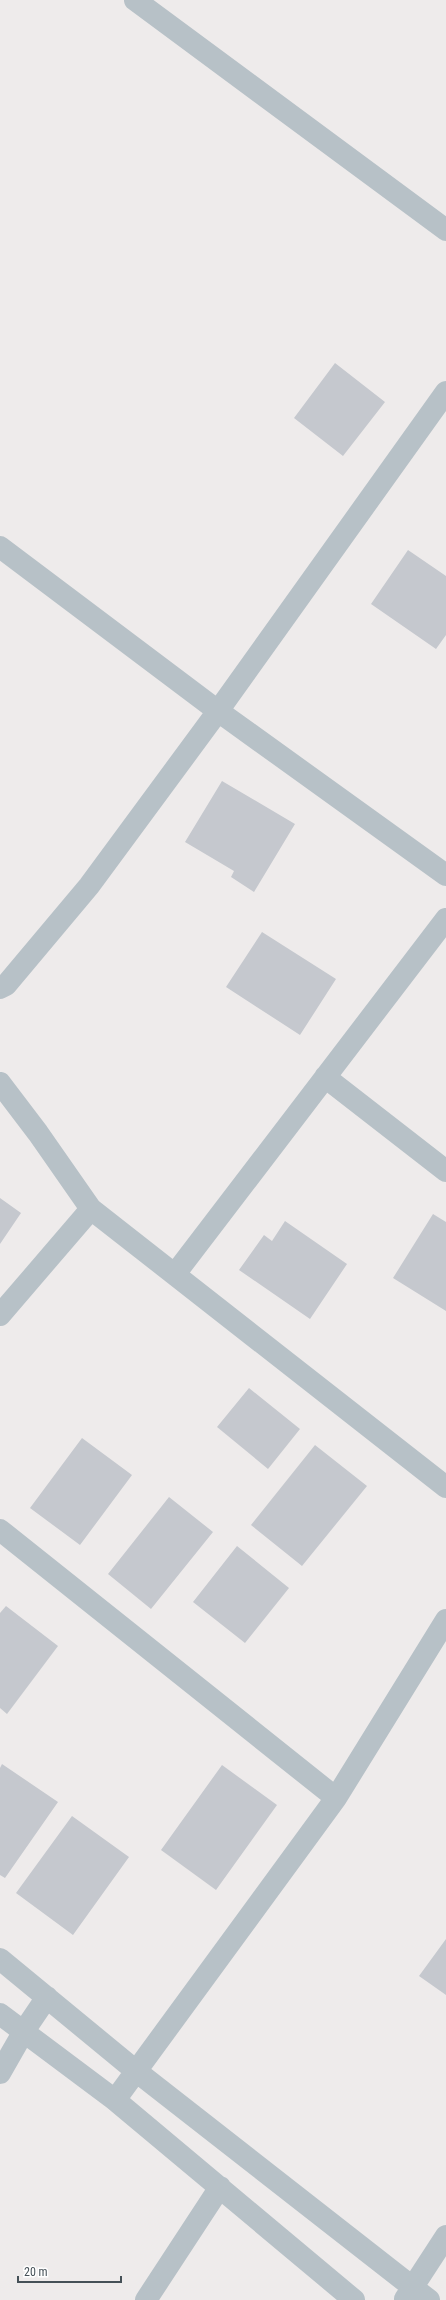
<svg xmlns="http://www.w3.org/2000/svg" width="446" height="2300" viewBox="0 0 446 2300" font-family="'Roboto Condensed',sans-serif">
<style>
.building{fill:#c5c8ce}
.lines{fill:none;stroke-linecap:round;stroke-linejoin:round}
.minor{stroke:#b7c1c7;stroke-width:22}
</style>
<rect width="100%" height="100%" fill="#eeebeb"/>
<path class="building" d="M335 363 385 402 343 456 294 418Z
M408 550 446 576V635L436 649 371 604Z
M222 781 295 824 254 892 231 877 234 871 185 842Z
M262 932 336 979 300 1035 226 987Z
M0 1198 21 1213 0 1244Z
M433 1214 446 1222V1311L393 1278Z
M285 1221 347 1264 310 1319 239 1270 264 1235 272 1241Z
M249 1388 300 1429 268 1469 217 1427Z
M82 1438 132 1475 80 1545 30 1508Z
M315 1445 367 1486 302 1566 251 1525Z
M169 1497 213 1532 151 1609 108 1574Z
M237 1546 289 1588 245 1643 193 1602Z
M6 1606 58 1646 7 1714 0 1708V1613Z
M2 1764 58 1802 5 1878 0 1875V1768Z
M222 1765 277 1805 216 1890 161 1850Z
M72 1816 129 1857 73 1935 16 1893Z
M446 1939V1995L419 1976Z"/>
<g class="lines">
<path class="minor" d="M135 0 446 230
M0 547 218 711 446 875
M0 988 6 985 89 886 218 711 446 392
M325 1077 446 1171
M0 1083 38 1133 91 1209 446 1487
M175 1274 446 919
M0 1315 91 1209
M0 1530 336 1798
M0 1959 136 2071 429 2300
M0 2014 115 2100 354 2300
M0 2073 24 2031 47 1997
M115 2100 336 1798 446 1620
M405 2299 446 2236
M146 2300 220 2187"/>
</g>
<path d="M18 2276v6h103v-6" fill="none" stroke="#455057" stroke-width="2"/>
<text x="24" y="2276" font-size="12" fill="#455057" stroke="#ffffff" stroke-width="3" paint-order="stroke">20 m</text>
</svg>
